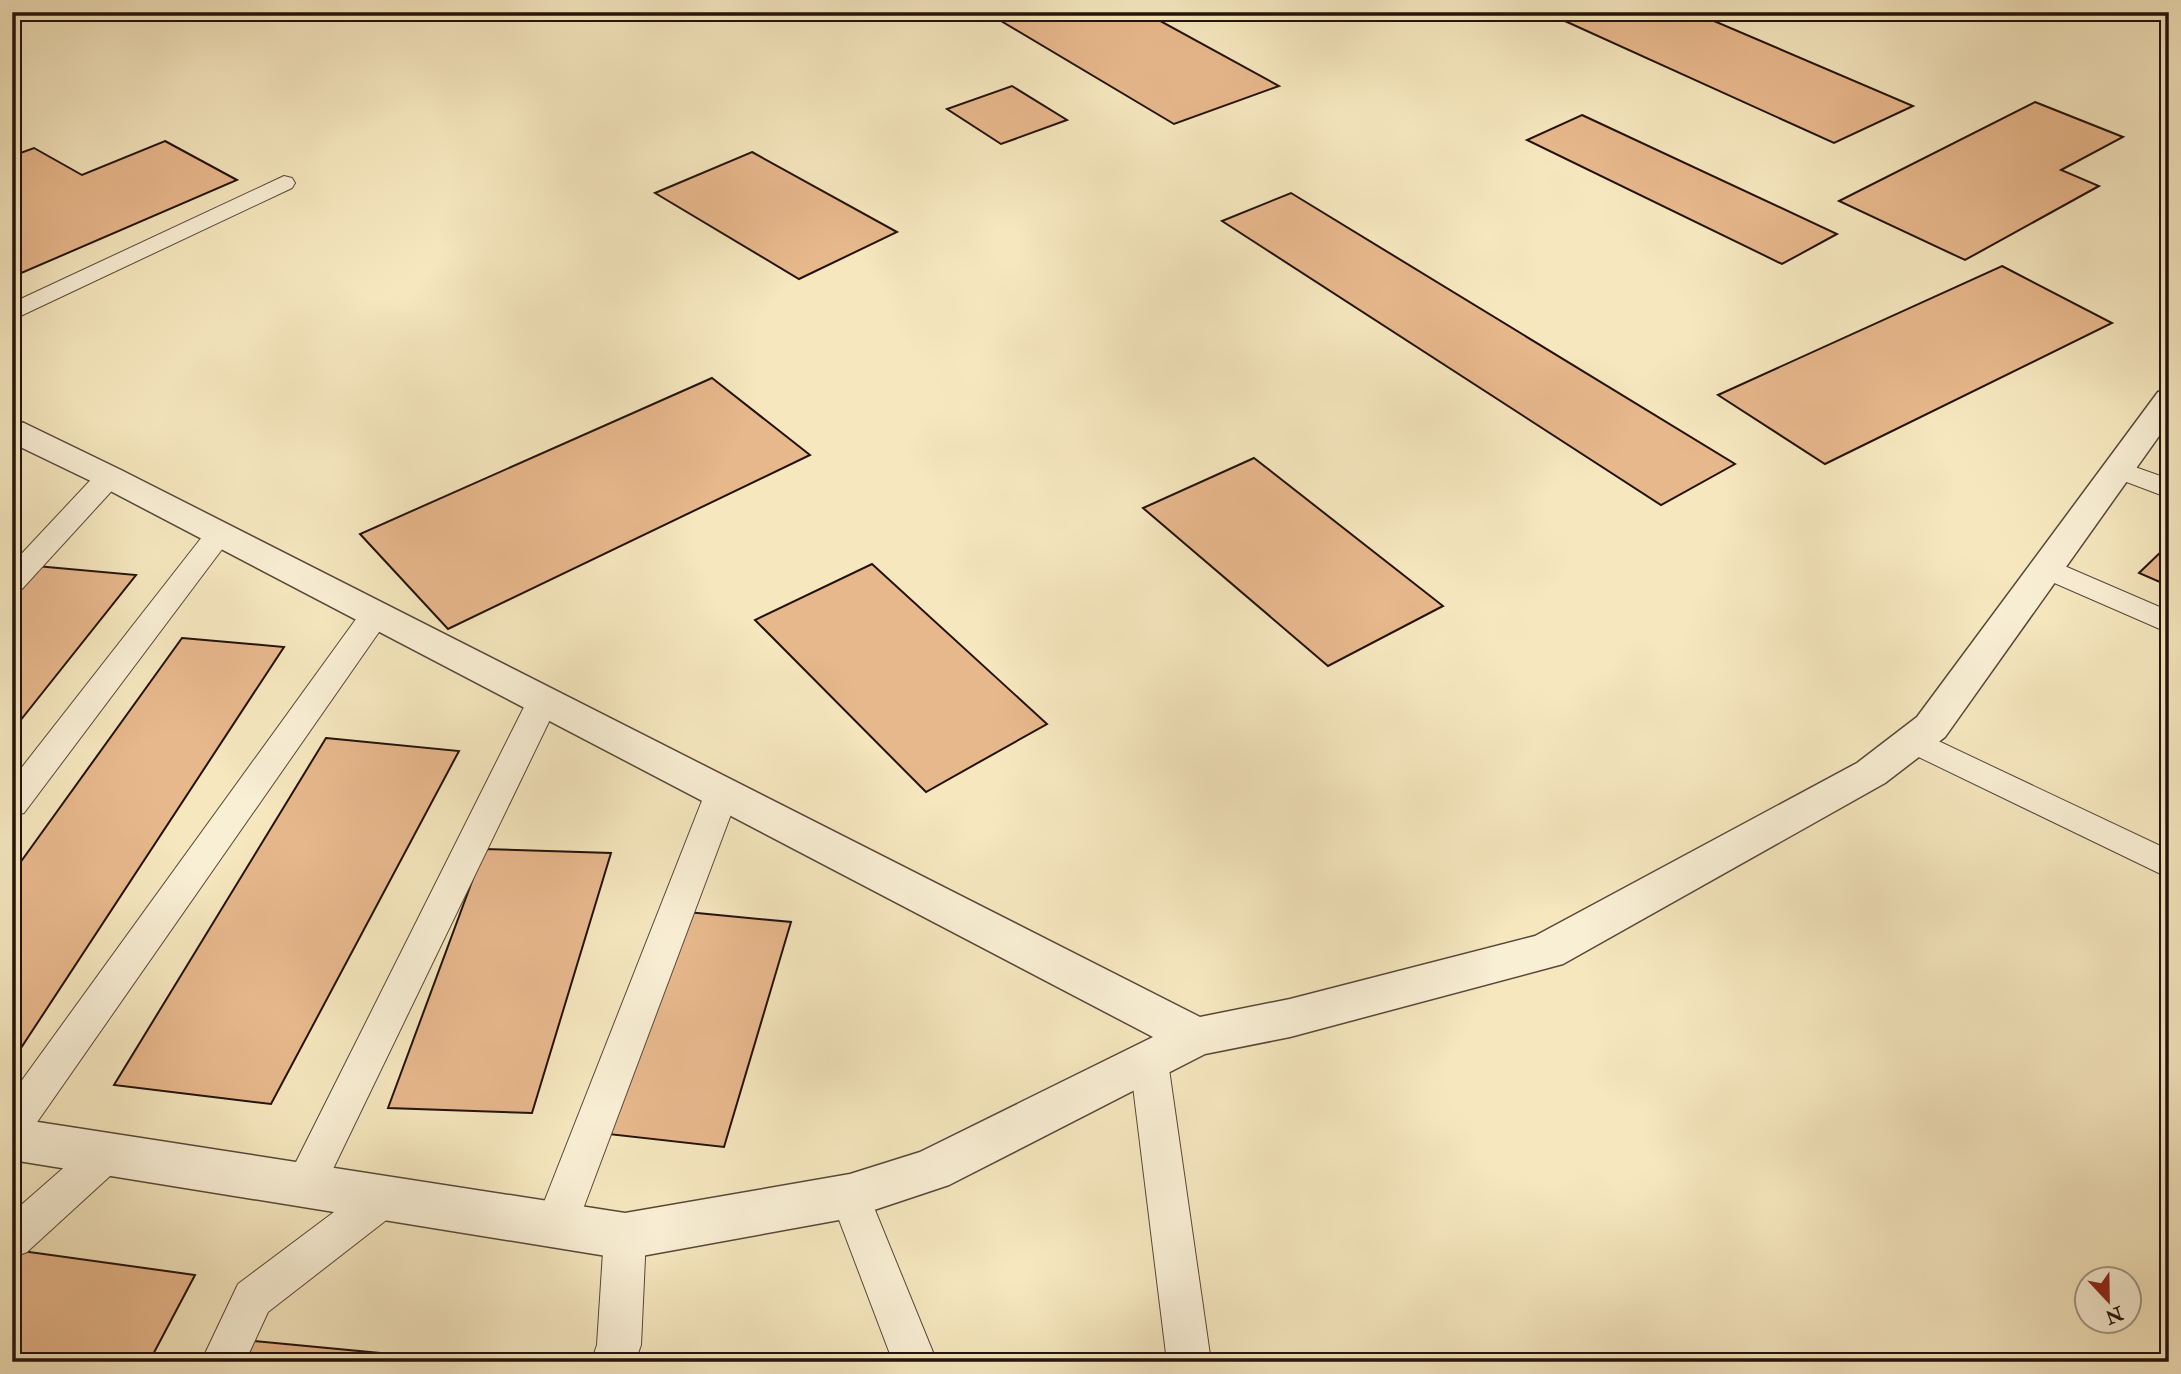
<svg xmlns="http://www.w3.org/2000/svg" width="2181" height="1374" viewBox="0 0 2181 1374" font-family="'IM FELL Double Pica',serif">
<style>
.building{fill:#e8b88d;stroke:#23120b;stroke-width:2}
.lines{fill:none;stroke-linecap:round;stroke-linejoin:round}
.service-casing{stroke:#584738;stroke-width:2}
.minor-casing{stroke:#584738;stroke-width:3}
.service{fill:#f9efd5;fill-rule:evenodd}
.minor{fill:#f9efd5;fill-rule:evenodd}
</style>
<rect width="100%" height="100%" fill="#f6e7bf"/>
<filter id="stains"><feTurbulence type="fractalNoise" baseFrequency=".00286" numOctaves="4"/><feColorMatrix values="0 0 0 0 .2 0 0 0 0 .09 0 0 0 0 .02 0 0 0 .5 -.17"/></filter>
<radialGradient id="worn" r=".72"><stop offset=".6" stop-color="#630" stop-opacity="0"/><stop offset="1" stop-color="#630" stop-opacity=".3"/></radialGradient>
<path class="building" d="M986 12H1144L1279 86 1174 124Z
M1545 12H1693L1913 106 1834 143Z
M1012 86 1067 120 1001 144 947 109Z
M2035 102 2123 137 2061 170 2099 186 1965 260 1839 201Z
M1582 115 1837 234 1782 264 1527 140Z
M165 141 237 180 12 277V156L34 148 82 175Z
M752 152 897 232 799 279 655 193Z
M1291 193 1735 464 1661 505 1222 221Z
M2002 266 2112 323 1825 464 1718 395Z
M712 378 810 455 448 629 360 534Z
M1254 458 1443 606 1328 666 1143 508Z
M2169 544V586L2139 573Z
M872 564 1047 724 926 792 755 620Z
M36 566 136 575 12 731V594Z
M182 638 284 647 21 1048 12 1047V874Z
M326 738 459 751 271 1104 114 1085Z
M484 849 611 853 532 1113 388 1108Z
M687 912 791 922 724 1147 608 1134Z
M22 1251 195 1275 149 1362H12V1267Z
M244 1340 411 1356 409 1362H234Z"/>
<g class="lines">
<g class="service-casing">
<path id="service" d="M284 176 292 178 295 183 292 188 12 320V303Z
M2118 461 2169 479V498L2108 475 2104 469 2108 463Z
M109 469 119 471 123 477 119 483 22 589 12 592V564L99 471Z
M219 525 229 528 233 534 229 540 24 813 12 816V780L209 528Z
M2046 558 2169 611V633L2036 575 2031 568 2036 561Z
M375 605 386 608 390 615 386 622 26 1138 12 1143V1094L364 608Z
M543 690 554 693 559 701 319 1198 305 1203 291 1198 285 1185 291 1172 527 701 532 693Z
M1913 729 2169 850V878L1902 749 1897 741 1902 733Z
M722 781 734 784 739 793 577 1225 571 1238 556 1244 541 1238 535 1225 705 793 710 784Z
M1149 1046 1163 1051 1168 1062 1211 1362H1167L1130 1062 1135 1051Z
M107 1136 121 1142 127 1154 121 1166 27 1252 12 1258V1213L93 1142Z
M850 1178 864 1183 937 1362H893L830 1196 836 1183Z
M384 1180 398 1185 404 1198 398 1211 268 1312 245 1362H201L238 1284 370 1185Z
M625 1217 640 1223 646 1236 641 1345 635 1362H591L597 1345 604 1236 610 1223Z"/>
</g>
<g class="minor-casing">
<path id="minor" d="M2169 389V422L1945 737 1885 783 1563 964 1290 1037 1205 1054 949 1185 850 1218 625 1259 12 1160V1118L625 1213 850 1174 920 1152 1153 1037 97 484 12 443V420L24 423 121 470 1200 1017 1290 999 1535 936 1857 763 1917 717 2158 392Z"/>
</g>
<use href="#service" class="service"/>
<use href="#minor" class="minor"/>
</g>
<rect width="2181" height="1374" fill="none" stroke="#f6e7bf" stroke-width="42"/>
<rect x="14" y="14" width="2153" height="1346" fill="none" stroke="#23120b" stroke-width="3.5"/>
<rect x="21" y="21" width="2139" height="1332" fill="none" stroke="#23120b" stroke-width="2"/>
<g transform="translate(2108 1300) rotate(158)"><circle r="33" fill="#f9efd5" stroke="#a39784" stroke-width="2"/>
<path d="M0-5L12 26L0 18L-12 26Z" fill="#8f2418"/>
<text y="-10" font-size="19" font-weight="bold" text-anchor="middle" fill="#23120b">N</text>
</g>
<rect width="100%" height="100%" filter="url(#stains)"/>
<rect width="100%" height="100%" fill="url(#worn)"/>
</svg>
